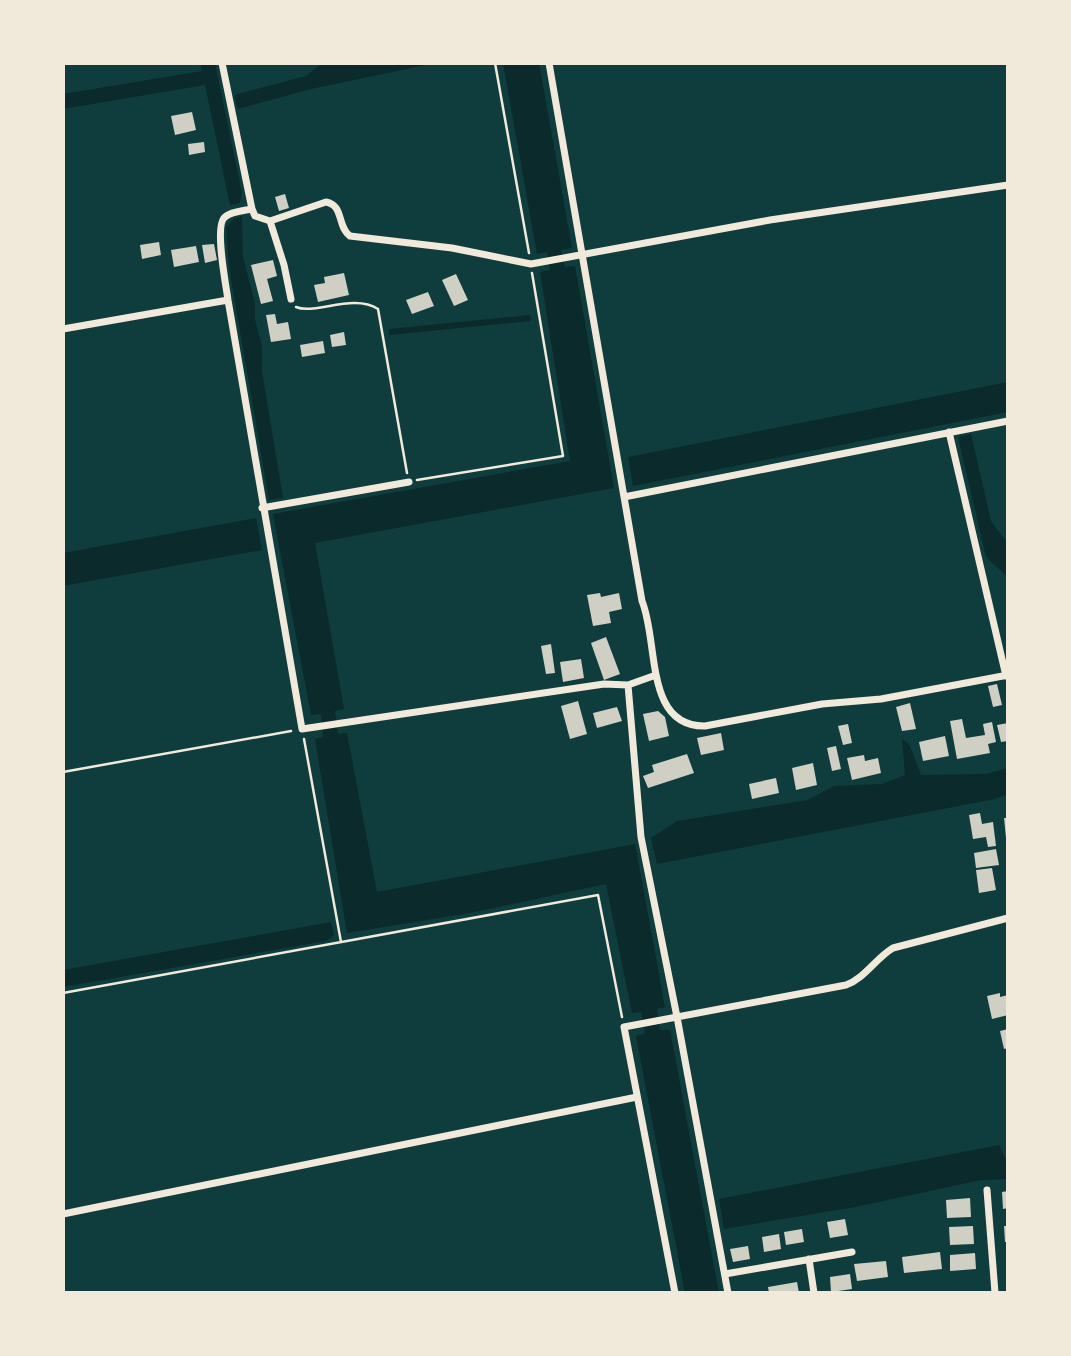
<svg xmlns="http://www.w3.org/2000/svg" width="1071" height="1356" viewBox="0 0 1071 1356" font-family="Literata,serif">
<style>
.water{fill:#0a2a2b}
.building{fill:#cfcfc3}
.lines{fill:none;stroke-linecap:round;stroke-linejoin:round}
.path{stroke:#f1e9da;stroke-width:2.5}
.minor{stroke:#f1e9da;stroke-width:7}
</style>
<rect width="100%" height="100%" fill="#0f3d3e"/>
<path class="water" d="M200 63H215L242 193 240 203 230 205 205 85 63 109V94L202 71Z
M333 63H435L311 89 238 109 234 95 306 76 320 65Z
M503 63H539L572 248 561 250 565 267 575 266 614 488 315 543 344 709 335 711 338 734 347 733 377 892 635 844 665 1007 657 1009 660 1030H670L719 1293H685L636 1036 645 1033 641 1012 632 1013 606 884 470 913 347 933 315 739 323 737 321 714 311 715 273 514 570 461 540 272 550 270 547 252 537 254Z
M242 216 243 257 255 303V320L262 346V372L283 498 269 500 229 267 226 227 235 218Z
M530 315 531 321 389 335V329Z
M1008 382V412L633 486 628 457Z
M971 434 991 521 1008 544V577L986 557 958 437Z
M256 518 262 550 63 586V553Z
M902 739 909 744 921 775 985 774 1008 768V794L995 799 657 864 651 838 677 821 808 800 834 786 882 784 905 775Z
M331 922 334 935 326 941 63 987V970Z
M999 1145 1008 1164V1179L981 1180 855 1207 724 1229 719 1199Z"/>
<path class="building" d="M192 112 196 130 175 135 171 116Z
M204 142 205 152 189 155 188 144Z
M285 194 289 208 279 211 275 197Z
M159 242 161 255 142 259 140 245Z
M214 244 217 260 205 263 202 245Z
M196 246 199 262 174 267 171 250Z
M273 260 277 276 267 279 273 301 261 304 251 265Z
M344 273 349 295 318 302 314 285 325 283 324 277Z
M456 274 468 300 454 306 442 280Z
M428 292 434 306 412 314 406 300Z
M275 314 277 324 288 322 291 339 271 342 266 315Z
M344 332 346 345 332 347 330 335Z
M323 341 325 353 302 357 300 345Z
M600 593 601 597 619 593 622 609 609 612 611 623 593 626 587 595Z
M606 637 620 674 604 680 591 643Z
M551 644 555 673 546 674 541 646Z
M581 659 584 678 563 682 560 662Z
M997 684 1002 705 993 707 988 686Z
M578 701 587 734 570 739 561 706Z
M910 703 916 729 902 731 896 707Z
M617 707 622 721 597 728 593 713Z
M658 711 665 717 669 736 649 741 643 714Z
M962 719 966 738 985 735 983 724 992 722 996 742 988 744 990 753 957 759 950 721Z
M1008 723V741L1001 742 997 725Z
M848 724 852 743 843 745 838 726Z
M721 733 724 750 701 755 697 738Z
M945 736 949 756 923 761 919 742Z
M836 746 841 769 832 771 827 748Z
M687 754 694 773 648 788 643 776 654 772 652 765Z
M864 755 865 761 878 758 881 773 852 780 847 758Z
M813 763 817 785 796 790 792 768Z
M776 778 779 793 752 799 749 784Z
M980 813 982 824 993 822 996 846 988 847 986 837 973 839 969 815Z
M1004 818H1008V838H1006Z
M996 849 999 865 976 868 974 853Z
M992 868 996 890 979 893 976 870Z
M1000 993V997L1008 995V1015L992 1019 987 996Z
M1008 1029V1048L1004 1049 1000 1031Z
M1008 1191V1208L1003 1209 1002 1192Z
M970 1198 971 1217 947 1218 946 1200Z
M845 1219 848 1235 830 1238 827 1222Z
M973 1226 974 1244 950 1245 949 1227Z
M1004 1226H1008V1242H1005Z
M802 1229 804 1242 786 1245 784 1232Z
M779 1234 781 1249 764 1252 762 1237Z
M748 1246 750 1259 733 1262 730 1249Z
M940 1252 942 1269 904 1273 902 1257Z
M975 1253 976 1269 950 1271V1255Z
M886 1261 888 1277 857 1281 854 1264Z
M850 1274 852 1289 831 1292 830 1277Z
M797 1282 799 1293H769L768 1287Z"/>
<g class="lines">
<path class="path" d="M495 63 529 253
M296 307C314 315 354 293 378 309L407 473
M417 480 563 456 532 273
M304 739 341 942
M63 772 291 731
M63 993 598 895 622 1017"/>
<path class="minor" d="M222 63 252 209
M549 63 642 601C659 642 644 727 705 726L822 704 881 699 1008 675
M270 221 284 265 291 299
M63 329 228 300
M949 432 1006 676
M624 497 1008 421
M262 508 409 482
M656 675 628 685 641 837 677 1017 728 1293
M628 685 604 684 302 729 228 300C226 285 214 225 225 217 232 211 243 211 252 209L255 216 270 221 326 202C344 205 337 227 350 236L452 248 531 264 770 220 1008 185
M987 1190 995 1293
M63 1214 637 1097
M809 1259 814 1293
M725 1274 852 1252
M675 1293 624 1027 846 985C865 978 876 958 893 948L1008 918"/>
</g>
<rect width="1071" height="1356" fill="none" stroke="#f1e9da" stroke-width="130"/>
</svg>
